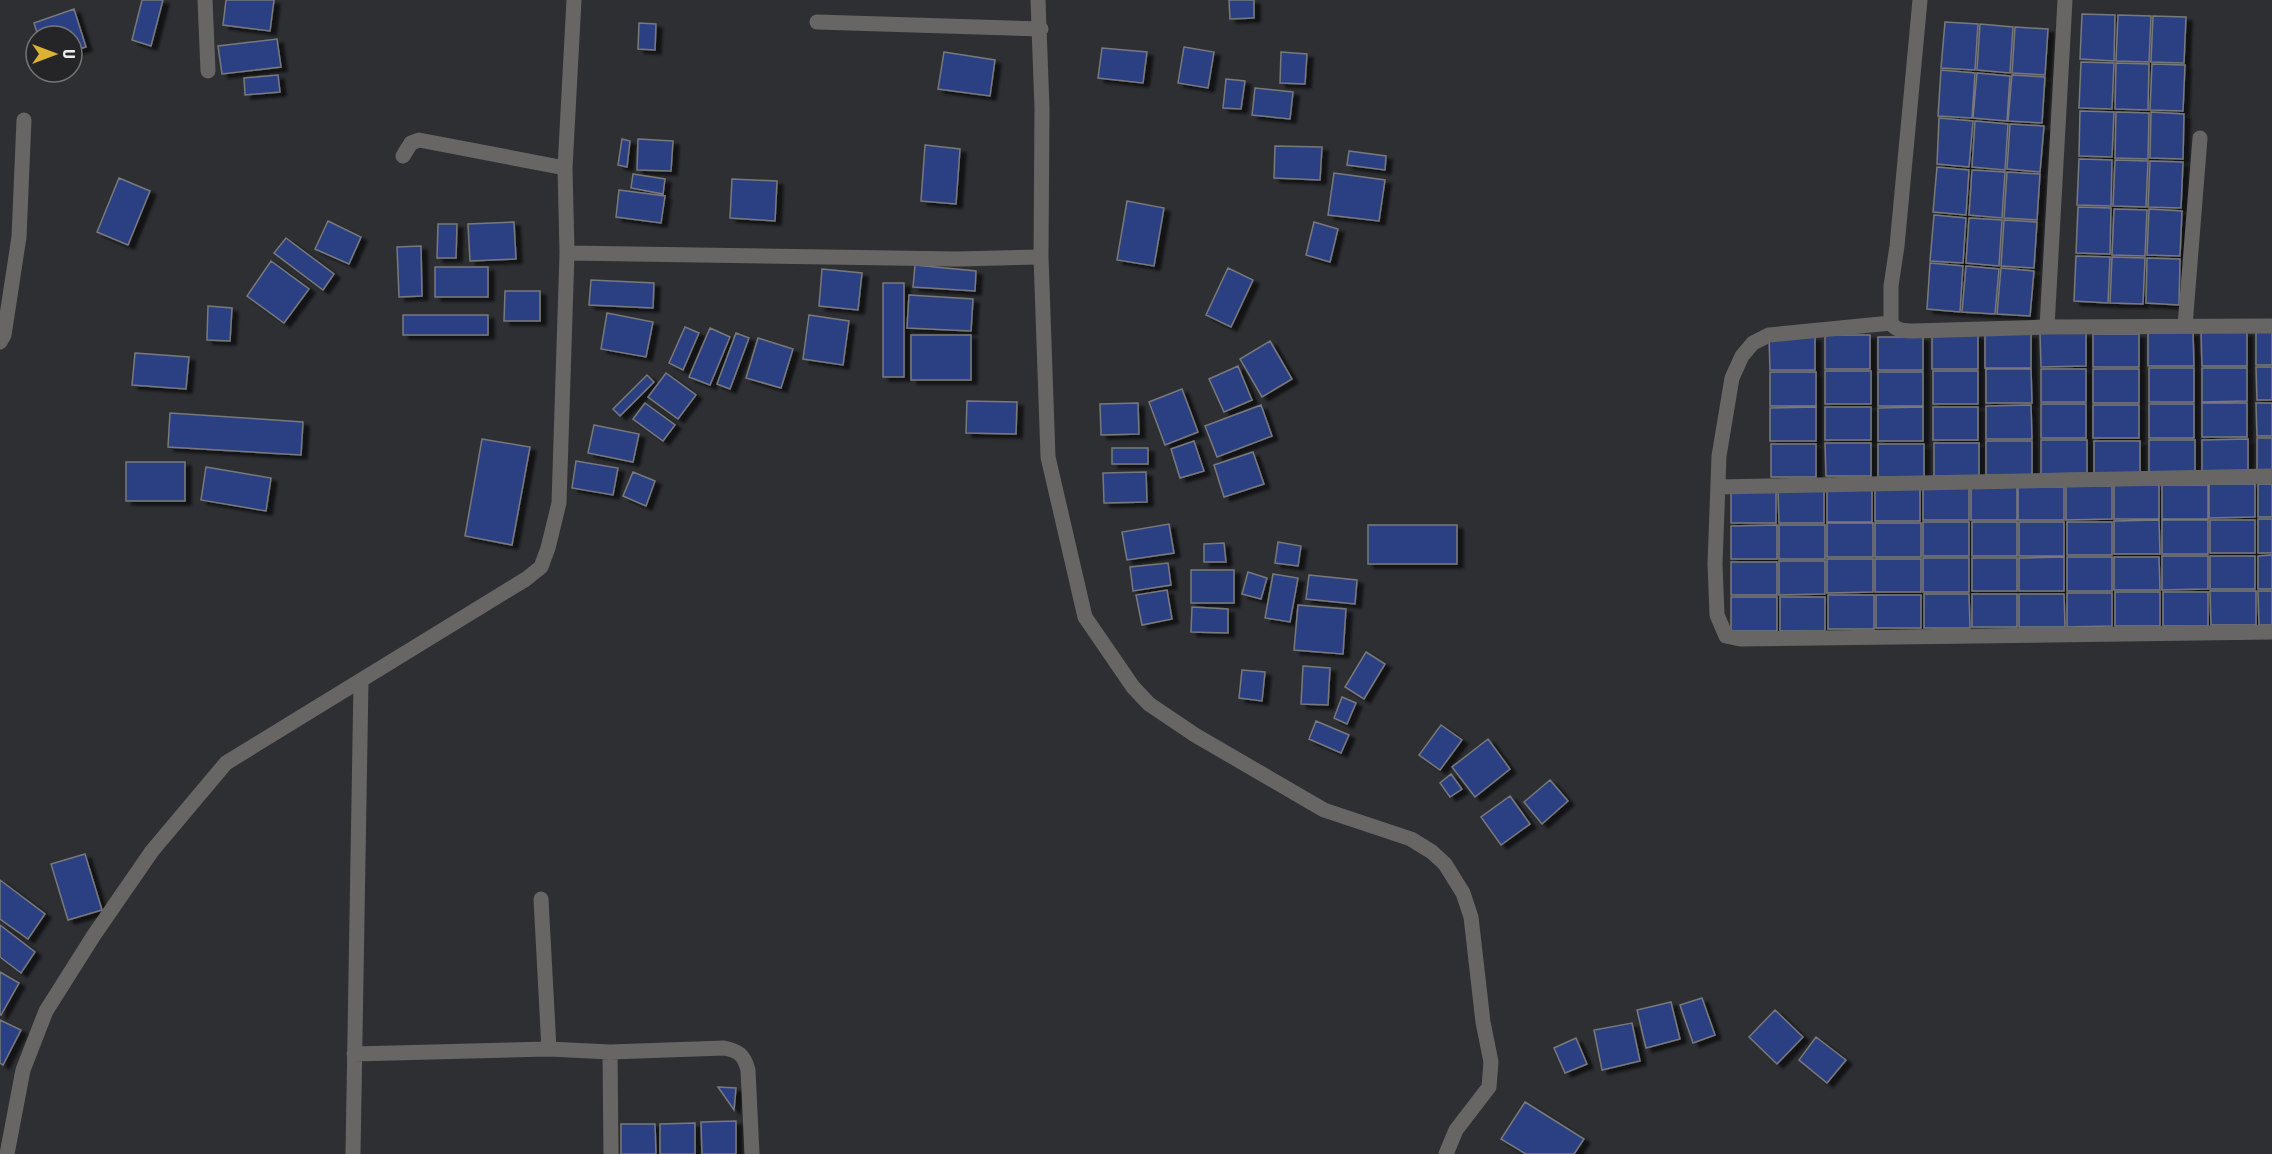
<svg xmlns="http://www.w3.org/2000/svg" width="2272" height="1154" viewBox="0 0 2272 1154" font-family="'Asap Condensed',sans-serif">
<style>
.building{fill:#2c3f82;stroke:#78797c;stroke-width:1.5;filter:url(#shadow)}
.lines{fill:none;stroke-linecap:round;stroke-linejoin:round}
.street{stroke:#676665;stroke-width:15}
</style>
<defs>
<filter id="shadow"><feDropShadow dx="6" dy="4" stdDeviation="1.5" flood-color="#0009"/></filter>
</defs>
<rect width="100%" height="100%" fill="#2e2f32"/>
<path class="building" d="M142 0H163L151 46 132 40Z
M226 0H274L270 31 223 25Z
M1229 0H1254V18L1230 19Z
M74 9 86 47 72 51V36H38L34 23Z
M2082 14 2115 15 2114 61 2080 59Z
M2118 15 2151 16 2149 62 2116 61Z
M2153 16 2186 17 2184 63 2151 62Z
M1945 22 1978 24 1975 70 1941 68Z
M639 23 656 24 655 50 638 49Z
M1980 24 2013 27 2010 73 1977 70Z
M2015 27 2048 29 2045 75 2012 73Z
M277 39 281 67 222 74 218 46Z
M1184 47 1214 52 1208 88 1178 83Z
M1102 48 1147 52 1143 83 1098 78Z
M944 52 995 60 990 96 938 89Z
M1281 52 1307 54 1305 84 1280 83Z
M2081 62 2114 63 2112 109 2079 108Z
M2116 63 2149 64 2148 110 2115 109Z
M2152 64 2185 65 2183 111 2150 110Z
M1941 70 1975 73 1972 118 1938 116Z
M1977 73 2010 76 2007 121 1973 118Z
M278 75 280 92 245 95 244 78Z
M2012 75 2045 77 2042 123 2008 121Z
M1226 79 1245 81 1241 109 1223 108Z
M1255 88 1293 92 1290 119 1252 115Z
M2080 111 2114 112 2112 157 2079 156Z
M2116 112 2149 113 2148 159 2115 158Z
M2151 112 2184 114 2183 159 2150 158Z
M1939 118 1973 121 1969 167 1937 164Z
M1975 121 2008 124 2005 170 1972 167Z
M2010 124 2044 126 2040 172 2007 169Z
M622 139 630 141 627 167 618 165Z
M638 139 673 141 671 171 637 170Z
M925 145 960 149 956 204 921 201Z
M1275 146 1322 147 1320 180 1274 178Z
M1349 151 1386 156 1385 170 1347 165Z
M2079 159 2112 160 2111 206 2077 205Z
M2115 160 2148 161 2146 207 2113 206Z
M2150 161 2183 162 2181 208 2148 207Z
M1937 167 1969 170 1966 215 1933 212Z
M1972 170 2005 172 2002 218 1969 215Z
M2007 172 2040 174 2037 220 2004 218Z
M1334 173 1385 180 1379 221 1328 215Z
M633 174 665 179 663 194 631 188Z
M119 178 150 191 128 245 97 232Z
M732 179 777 181 775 221 730 218Z
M619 190 665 196 661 223 616 217Z
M1127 201 1164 208 1154 266 1117 260Z
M2078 207 2111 208 2110 254 2076 253Z
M2114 209 2147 210 2145 256 2112 255Z
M2149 209 2182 211 2180 256 2147 255Z
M1934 215 1966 218 1963 263 1930 261Z
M1969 218 2002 220 1999 266 1966 263Z
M2004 220 2037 222 2034 268 2001 266Z
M328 221 361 237 349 264 315 249Z
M514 222 516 259 470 261 468 224Z
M1314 222 1338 229 1330 262 1306 255Z
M438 224H457L456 258H437Z
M286 238 334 274 323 290 274 253Z
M421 246 422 296 399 297 397 247Z
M2076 256 2110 257 2108 303 2074 301Z
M2112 257 2145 258 2143 304 2110 303Z
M2147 258 2180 259 2179 305 2146 303Z
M271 261 309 289 284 323 247 296Z
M1930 263 1963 266 1960 312 1927 309Z
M915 265 976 271 975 291 913 287Z
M1966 266 1999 269 1995 314 1962 312Z
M435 267H488V297H435Z
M1228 268 1253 280 1231 327 1206 315Z
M2001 268 2034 271 2030 316 1997 314Z
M822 269 862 273 858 310 819 306Z
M591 280 654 283 653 308 589 305Z
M883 283H904V377H883Z
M505 291H540V321H504Z
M909 295 973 299 971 331 907 328Z
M208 306 232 308 230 341 207 340Z
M607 313 653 322 646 357 601 349Z
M403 315H488V335H403Z
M809 315 849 321 843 365 803 359Z
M685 327 699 333 683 370 669 363Z
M710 328 730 337 710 385 689 377Z
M2256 331H2272V365H2256Z
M2193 332 2194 366H2148V333Z
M2201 332H2247V366H2202Z
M736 333 749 338 730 389 717 384Z
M2040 333H2086V366L2041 367Z
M1985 334H2031V368H1985Z
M2093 334H2139V367H2093Z
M911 335H971V380H911Z
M1825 335H1870V369H1825Z
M1932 335H1978V369H1932Z
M1769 337H1815V370H1770Z
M1878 337H1923V370H1878Z
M758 338 793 349 781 388 746 378Z
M1270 341 1292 379 1262 397 1240 359Z
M135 353 189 357 186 389 132 385Z
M1238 366 1252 400 1224 412 1209 379Z
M2256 367H2272V400H2257Z
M2149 368H2194V402H2149Z
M2202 368H2247V401L2202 402Z
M1986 369H2031L2032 403H1986Z
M2041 369H2086V402H2041Z
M2093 369H2139V403H2093Z
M1825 371H1871V404H1825Z
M1933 371H1978V404H1933Z
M1770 372H1816V406H1770Z
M1878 372H1923V406H1878Z
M666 373 696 395 678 419 648 397Z
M647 375 654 382 620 416 613 409Z
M1182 389 1198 432 1165 445 1149 402Z
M967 401 1017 402 1016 434 966 433Z
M645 403 675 425 663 441 633 419Z
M1138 403 1139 434 1101 435 1100 404Z
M2202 403H2247V437H2202Z
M2256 403H2272V436H2257Z
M2041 404H2086V438H2041Z
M2149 404H2194V438H2149Z
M1261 405 1272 436 1217 457 1205 426Z
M2031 405 2032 439H1986V406Z
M2093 405H2139V438H2093Z
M1816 407V441H1770V408Z
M1825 407H1871V440H1825Z
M1923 407V441H1878V408Z
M1933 407H1978V440H1933Z
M170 413 303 422 301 455 168 447Z
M594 425 639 434 633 462 588 453Z
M2257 438H2272V472H2257Z
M482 439 530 447 512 545 465 536Z
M2248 439V473H2202V440Z
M2041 440H2087V473L2041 474Z
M2149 440H2195V473H2149Z
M1194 441 1204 471 1180 478 1171 449Z
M1986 441H2032V475H1986Z
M2094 441H2140V474H2094Z
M1825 443H1871V476H1826Z
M1934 443H1979V476H1934Z
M1771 444H1816V477H1771Z
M1878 444H1924V477H1878Z
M1112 448H1148V464H1112Z
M1253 452 1264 484 1224 497 1214 465Z
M576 461 618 468 613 495 572 488Z
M126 462H185V501H126Z
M206 467 271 478 266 511 201 500Z
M633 472 655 481 646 506 623 496Z
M1146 472 1147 502 1104 503 1103 473Z
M2209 484H2255V517L2209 518Z
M2258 484H2272V517H2258Z
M2114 485H2159V519H2114Z
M2162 485H2208V519H2162Z
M2066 486H2112V519L2066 520Z
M1923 487H1969V520H1923Z
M1971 487H2017V520H1971Z
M2018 487H2064V520H2018Z
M1827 488H1872V522H1827Z
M1875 488H1920V521H1875Z
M1731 490H1776V523H1731Z
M1778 490H1824V523H1779Z
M2258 519H2272V553H2258Z
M2159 520 2160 554H2114V521Z
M2162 520H2208V554H2162Z
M2210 520H2255V553H2210Z
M1923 522H1969V556H1923Z
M1972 522H2017V556H1972Z
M2019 522H2064V556H2019Z
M2067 522H2112V555H2067Z
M1827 523H1873V557H1827Z
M1875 523H1921V557H1875Z
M1169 524 1174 553 1127 560 1122 532Z
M1368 525H1457V564H1368Z
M1777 525V559H1731V526Z
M1779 525H1825V559H1779Z
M1278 542 1301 546 1298 566 1275 563Z
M1224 543 1226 562H1204V544Z
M2272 555V589H2258V556Z
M2162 556H2208V589L2162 590Z
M2210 556H2255V589H2210Z
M2064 557V591H2019V558Z
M2067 557H2112V591H2067Z
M2114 557H2159L2160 590H2114Z
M1923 558H1969V592H1923Z
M1972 558H2017V591H1972Z
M1827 559H1873V592L1827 593Z
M1875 559H1921V592H1875Z
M1779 561H1825V594L1779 595Z
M1731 562H1777V595H1731Z
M1168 563 1171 585 1133 591 1130 567Z
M1191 570H1234V603H1191Z
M1248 572 1267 578 1261 599 1242 594Z
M1273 574 1298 578 1290 622 1265 618Z
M1309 575 1357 580 1355 604 1306 599Z
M1167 590 1172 619 1142 625 1136 595Z
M2210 591H2256V625H2211Z
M2258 591H2272V625H2259Z
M2115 592H2160V626H2115Z
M2163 592H2208V626H2163Z
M2067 593H2112V626L2067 627Z
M1924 594H1969L1970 628H1924Z
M1972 594H2017V627H1972Z
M2019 594H2064L2065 627H2019Z
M1828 595H1874V629H1828Z
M1876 595H1921V628H1876Z
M1731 597H1777V631H1731Z
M1780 597H1825V631H1780Z
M1298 605 1346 609 1343 654 1294 650Z
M1192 607 1228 609V633L1191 632Z
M1366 652 1385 664 1364 699 1345 687Z
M1303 666 1330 668 1328 705 1301 704Z
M1242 670 1265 672 1262 701 1239 698Z
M1342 697 1356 703 1347 724 1334 718Z
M1316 721 1349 735 1341 753 1309 739Z
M1441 725 1462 740 1440 770 1419 755Z
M1488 739 1510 769 1475 797 1452 767Z
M1451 774 1462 789 1450 797 1440 783Z
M1550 780 1568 801 1542 824 1524 802Z
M1510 796 1530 824 1501 845 1481 817Z
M85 854 102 910 68 920 51 864Z
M0 880 45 914 28 939 0 919Z
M0 925 35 952 21 973 0 957Z
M0 972 19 983 1 1015H0Z
M1702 998 1715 1035 1693 1043 1680 1005Z
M1671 1002 1680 1039 1646 1048 1637 1010Z
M1775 1010 1803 1037 1777 1064 1749 1037Z
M0 1020 21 1030 3 1065 0 1063Z
M1632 1023 1640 1061 1602 1070 1594 1030Z
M1816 1037 1846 1060 1827 1083 1799 1060Z
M1576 1038 1587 1064 1565 1073 1554 1048Z
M718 1087 736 1088 734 1110Z
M1525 1102 1584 1139 1574 1154H1526L1501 1139Z
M736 1121V1154H702L701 1122Z
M695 1123V1154H660V1124Z
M621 1124H655L656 1154H621Z"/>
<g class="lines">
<path class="street" d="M205 0 208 71
M1038 0 1042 108 1041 257 1048 457 1085 617 1133 687 1149 704 1195 735 1324 810 1411 839 1432 852 1445 864 1463 893 1471 917 1483 1022 1491 1062 1489 1087 1456 1130 1446 1154
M1920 0 1897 246 1891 286V323C1896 331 1905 331 1914 331L2047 327 2272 326
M817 22 1041 29
M403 156 411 143 419 140 565 168
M567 253 957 259 1041 257
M1891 323 1769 335 1753 343 1742 356 1732 378 1719 456 1715 564 1717 615 1726 636 1740 639 2272 632
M2185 326 2200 138
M2047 327 2065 0
M0 342 4 335 19 237 24 120
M1718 487 2272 476
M541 899 549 1049
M610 1052 611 1154
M354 1054 549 1049 610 1052 724 1048C739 1051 744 1055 748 1070L752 1154
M7 1154 23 1070 46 1011 94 935 152 851 226 763 526 579 541 567 548 548 559 503 567 253 565 168 574 0
M353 1154 361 681"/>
</g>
<g transform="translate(54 54) rotate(90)"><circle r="28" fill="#252528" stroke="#747577" stroke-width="1.5"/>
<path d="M0-4.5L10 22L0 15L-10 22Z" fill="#dcb233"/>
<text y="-9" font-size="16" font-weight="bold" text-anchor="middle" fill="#ebecee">U</text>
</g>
</svg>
